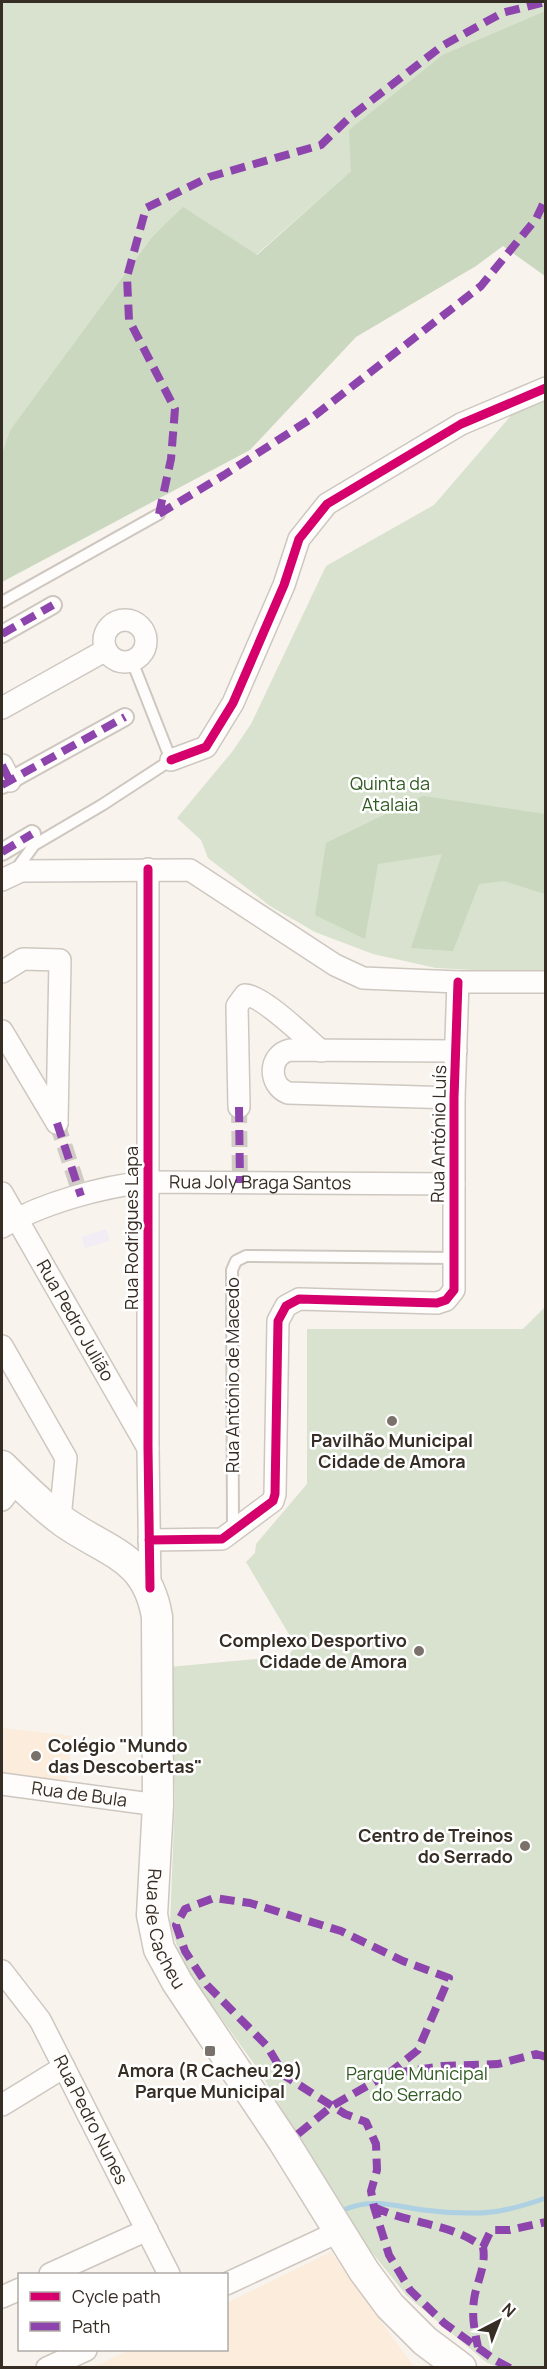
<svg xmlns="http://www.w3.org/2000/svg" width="547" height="2369" viewBox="0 0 547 2369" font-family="Manrope,sans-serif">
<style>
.built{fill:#fbecdc}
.industrial{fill:#f2ecf5}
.green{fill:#d8e2ce}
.forest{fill:#c9d8be}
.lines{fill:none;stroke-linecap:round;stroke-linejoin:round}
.stream{stroke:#add0e2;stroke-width:5}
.pedestrian-tunnel{stroke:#d1cbc5;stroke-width:16;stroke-dasharray:16 8;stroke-linecap:butt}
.service-casing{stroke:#cec7c0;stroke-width:14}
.pedestrian-casing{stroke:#cec7c0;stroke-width:20}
.minor-casing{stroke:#cec7c0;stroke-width:24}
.secondary-casing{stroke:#cec7c0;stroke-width:33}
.service{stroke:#fefdfc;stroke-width:10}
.pedestrian{stroke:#fefdfc;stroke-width:16}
.minor{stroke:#fefdfc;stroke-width:21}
.secondary{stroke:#fefdfc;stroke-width:30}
.quiet{stroke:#8e44ad;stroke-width:8;stroke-dasharray:15 8;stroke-linecap:butt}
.cycleway-casing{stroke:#fff;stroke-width:13}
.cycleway{stroke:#d6006c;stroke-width:9}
.poi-dot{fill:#7a726a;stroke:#fff;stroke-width:2}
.labels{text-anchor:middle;stroke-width:5;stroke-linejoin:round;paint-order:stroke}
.park-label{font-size:18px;fill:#305a21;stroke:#fff}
.street-label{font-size:18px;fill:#362d24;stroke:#fff}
.poi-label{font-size:18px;font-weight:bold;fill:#362d24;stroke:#fff}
</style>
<rect width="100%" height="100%" fill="#f8f3ed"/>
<path class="built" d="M2 1728 73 1736 66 1787 2 1776Z
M331 2252 414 2367H93L130 2350H226L227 2303Z"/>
<path class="industrial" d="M106 1229 110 1241 85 1248 81 1237Z"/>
<path class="green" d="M2 2H545V11L444 54 351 171 256 255 183 208 152 237 10 430 2 453Z
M545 399V974L436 968 373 954 315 932 270 906 208 858 201 840 177 818 232 752 251 724 326 566 434 505 514 412Z
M545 1307V2367H496L486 2362 407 2296 349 2224 260 2072 185 1968 170 1926 175 1796 169 1667 288 1656 296 1646 246 1562 255 1553 256 1544 307 1484V1329H523Z"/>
<path class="forest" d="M545 11V276L503 246 476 266 356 337 250 450 2 582V453L10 430 152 237 183 207 257 255 351 171 349 130 444 54Z
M423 796 545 814V894L504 881 479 884 453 951 411 948 442 854 378 864 365 939 315 915 326 843Z"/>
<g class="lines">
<path class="stream" d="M346 2209C372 2198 396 2206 423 2210 438 2212 454 2213 469 2213 496 2214 520 2207 546 2198"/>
<path class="pedestrian-tunnel" d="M239 1107 240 1183
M57 1123 81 1196"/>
<g class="service-casing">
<path id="service" d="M2 602 159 514
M15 871 34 845 102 805 171 760 132 661
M233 1531 232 1270 236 1261 246 1256 455 1258"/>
</g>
<g class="pedestrian-casing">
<path id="pedestrian" d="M2 634 53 605
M2 785 125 717
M2 852 32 834"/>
</g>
<g class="minor-casing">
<g id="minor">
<circle cx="125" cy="641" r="21"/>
<path d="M2 708 106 650"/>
<path d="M171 760 206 747 233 703 284 585 299 539 327 504 461 424 546 388"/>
<path d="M2 765 10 781"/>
<path d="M148 869V1448L150 1588"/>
<path d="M2 880 21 871 190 870 335 965 363 978 458 982H546"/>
<path d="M2 972 23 959 60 960 57 1123"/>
<path d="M2 1031 57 1123"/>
<path d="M454 1098 288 1093C268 1085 268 1055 290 1050L456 1051"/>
<path d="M239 1107 237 1006 245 995C262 995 306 1038 321 1051"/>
<path id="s1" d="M2 1193 148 1448"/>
<path id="s2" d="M2 1227C40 1204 103 1186 148 1182L454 1184"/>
<path d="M2 1346 66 1458 60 1518"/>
<path d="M2 1500 17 1481"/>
<path d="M149 1540 222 1539 273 1501 275 1494 278 1321 286 1306 299 1299 437 1303 446 1300 454 1290V1098L458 982"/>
<path id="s3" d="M2 1784 158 1805"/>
<path id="s4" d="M2 1971 40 2020 169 2274"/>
<path d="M2 2105 64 2067"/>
<path d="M50 2274 147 2230"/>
<path d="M226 2284 325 2238 338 2228"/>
<path d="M2 2297 20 2289"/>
<path d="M47 2368 86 2350"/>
</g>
</g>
<g class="secondary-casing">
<g id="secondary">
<path id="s5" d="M2 1466C21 1485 42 1506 64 1522 108 1553 147 1556 157 1617L158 1805 152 1915 159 1949 177 1982 284 2142 364 2271 390 2306 425 2341 461 2368"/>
</g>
</g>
<use href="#service" class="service"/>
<use href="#pedestrian" class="pedestrian"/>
<use href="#minor" class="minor"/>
<use href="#secondary" class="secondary"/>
<path class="quiet" d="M159 514 171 459 175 409 129 320 127 277 146 208 209 177 321 145 350 117 442 46 502 13 545 2
M159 514 224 475 309 420 481 286 536 219 546 198
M2 634 53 605
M2 765 10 781
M2 785 125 717
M2 852 32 834
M239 1107 240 1183
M57 1123 81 1196
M298 2134 332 2106 388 2074
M374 2207C411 2225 449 2222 483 2247 486 2264 479 2277 475 2294 471 2313 474 2329 478 2347
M483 2247 491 2230H510L546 2222
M510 2368 495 2360 444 2323 410 2290 389 2255 374 2207 371 2191 377 2170 376 2144 366 2122 345 2114 285 2076 267 2046 207 1985 185 1951 176 1925 185 1909 214 1898 250 1903 341 1931 403 1961 449 1978 418 2050 388 2074 443 2066 498 2064 536 2054 546 2057"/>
<g class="cycleway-casing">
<path id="cycleway" d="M171 760 206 747 233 703 284 585 299 539 327 504 461 424 546 388
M148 869V1448L150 1588
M149 1540 222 1539 273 1501 275 1494 278 1321 286 1306 299 1299 437 1303 446 1300 454 1290V1098L458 982"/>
</g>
<use href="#cycleway" class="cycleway"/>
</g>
<g class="poi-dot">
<circle cx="392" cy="1421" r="6"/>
<circle cx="419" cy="1651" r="6"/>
<circle cx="36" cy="1756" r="6"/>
<circle cx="525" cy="1846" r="6"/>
<rect x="204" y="2045" width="12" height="12" rx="3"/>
</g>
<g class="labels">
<g class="park-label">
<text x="390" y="790">Quinta da<tspan x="390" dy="21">Atalaia</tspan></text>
<text x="417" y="2080">Parque Municipal<tspan x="417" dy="21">do Serrado</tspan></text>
</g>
<g class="street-label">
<text transform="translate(439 1134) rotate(-89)" y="6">Rua António Luís</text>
<text dy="6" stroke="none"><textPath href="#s2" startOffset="266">Rua Joly Braga Santos</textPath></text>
<text transform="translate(132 1228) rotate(-90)" y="6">Rua Rodrigues Lapa</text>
<text dy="6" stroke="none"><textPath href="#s1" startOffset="147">Rua Pedro Julião</textPath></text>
<text transform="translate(233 1375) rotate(-90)" y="6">Rua António de Macedo</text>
<text dy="6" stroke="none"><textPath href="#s3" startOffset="78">Rua de Bula</textPath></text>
<text dy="6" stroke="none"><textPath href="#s5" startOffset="537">Rua de Cacheu</textPath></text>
<text dy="6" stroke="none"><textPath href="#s4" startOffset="174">Rua Pedro Nunes</textPath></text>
</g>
<g class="poi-label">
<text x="392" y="1447">Pavilhão Municipal<tspan x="392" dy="21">Cidade de Amora</tspan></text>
<text x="407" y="1647" text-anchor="end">Complexo Desportivo<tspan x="407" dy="21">Cidade de Amora</tspan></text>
<text x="48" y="1752" text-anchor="start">Colégio "Mundo<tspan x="48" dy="21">das Descobertas"</tspan></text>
<text x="513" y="1842" text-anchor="end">Centro de Treinos<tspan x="513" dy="21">do Serrado</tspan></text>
<text x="210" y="2077">Amora (R Cacheu 29)<tspan x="210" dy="21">Parque Municipal</tspan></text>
</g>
</g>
<rect width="547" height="2369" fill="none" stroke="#362d24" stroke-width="6"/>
<rect x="18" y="2273" width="210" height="78" fill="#ffffff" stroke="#afaba7" stroke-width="1.5"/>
<rect x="30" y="2292" width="30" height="9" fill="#d6006c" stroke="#afaba7" stroke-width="1.5"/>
<text x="72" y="2303" font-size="18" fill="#362d24">Cycle path</text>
<rect x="30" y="2322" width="30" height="9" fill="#8e44ad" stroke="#afaba7" stroke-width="1.5"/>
<text x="72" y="2333" font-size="18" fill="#362d24">Path</text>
<g transform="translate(499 2321) rotate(42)" stroke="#ffffff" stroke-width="4.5" paint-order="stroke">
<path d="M0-4.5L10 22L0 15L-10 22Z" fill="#362d24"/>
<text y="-9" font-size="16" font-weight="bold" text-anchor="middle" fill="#362d24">N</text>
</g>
</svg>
